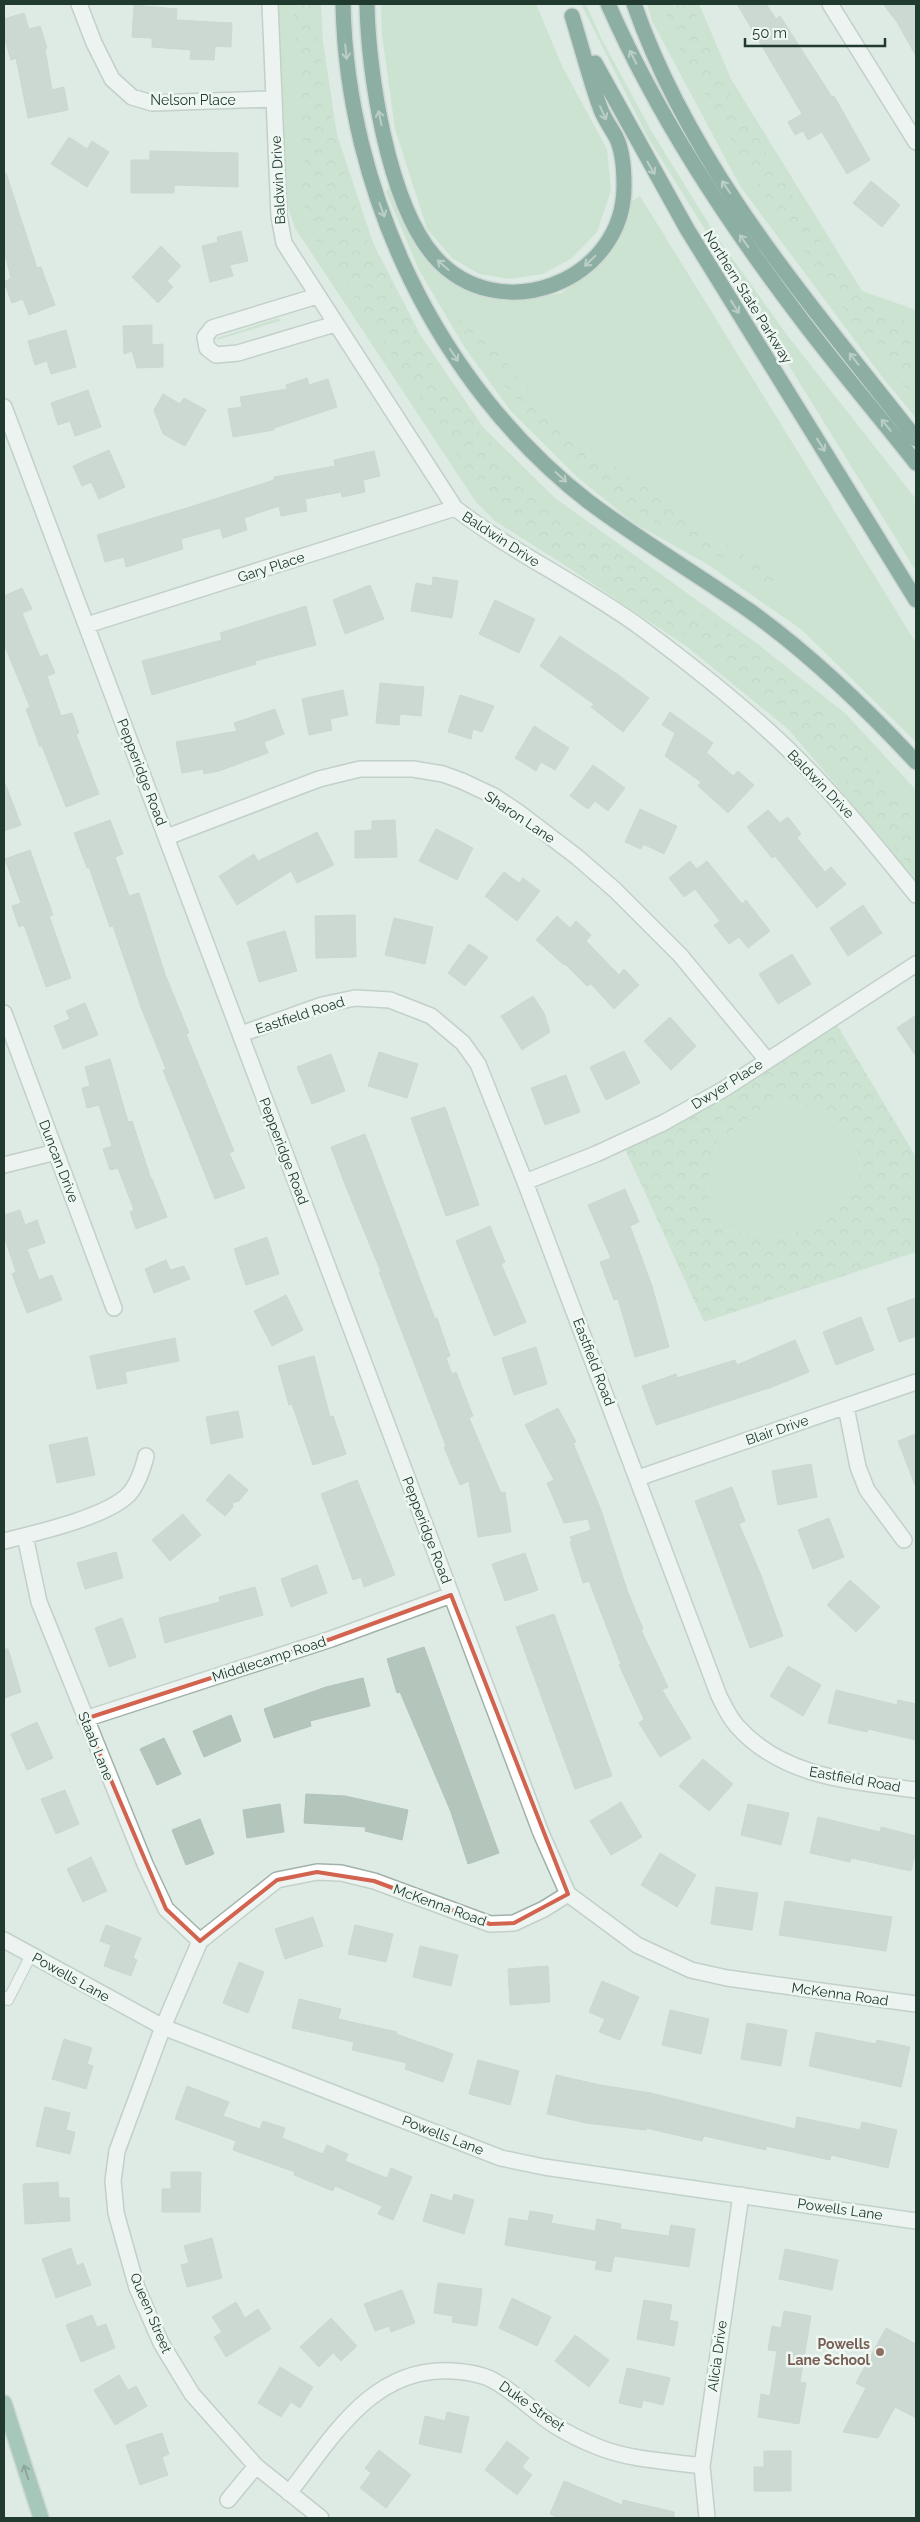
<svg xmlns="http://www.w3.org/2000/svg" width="920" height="2522" viewBox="0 0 920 2522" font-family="Raleway,sans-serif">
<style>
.green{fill:#b7dcbd}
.forest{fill:url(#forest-crowns);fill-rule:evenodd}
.building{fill:#b4c5bc;stroke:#b1c3ba}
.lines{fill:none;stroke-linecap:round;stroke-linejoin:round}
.lane-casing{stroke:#a1b2aa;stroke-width:12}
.street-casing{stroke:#a1b2aa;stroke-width:18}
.secondary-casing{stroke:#9eb6aa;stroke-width:18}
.primary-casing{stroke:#bcc4c1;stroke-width:18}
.highway-casing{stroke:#bcc4c1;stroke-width:18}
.lane{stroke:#fff;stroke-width:10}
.street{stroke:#fff;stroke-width:15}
.secondary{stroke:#fff;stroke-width:15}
.primary{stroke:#63a08a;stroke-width:15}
.highway{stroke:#2c6654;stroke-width:15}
.oneway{stroke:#8eaea3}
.oneway2{stroke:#315446}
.marked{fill:none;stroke:#d2634f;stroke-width:4;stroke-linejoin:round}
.education-dot{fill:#8d6e63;stroke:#eff7f2;stroke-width:2}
.labels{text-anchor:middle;stroke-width:5;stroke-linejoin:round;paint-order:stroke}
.street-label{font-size:14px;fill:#203a30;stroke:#eff7f2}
.education-label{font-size:14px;font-weight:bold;fill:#785e54;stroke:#eff7f2;text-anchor:end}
</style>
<defs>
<pattern id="forest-crowns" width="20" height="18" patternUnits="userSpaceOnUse" patternTransform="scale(1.25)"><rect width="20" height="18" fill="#b7dcbd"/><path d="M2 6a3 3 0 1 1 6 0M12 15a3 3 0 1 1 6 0" fill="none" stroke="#9dbea3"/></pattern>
</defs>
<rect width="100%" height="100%" fill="#deeae4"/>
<path class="green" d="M277 4H321L323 42 337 135 374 245 421 336 483 427 555 498 755 642 846 714 916 790V883L883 840 788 729 686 646 566 566 495 521 476 502 295 228 285 198Z
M381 4H536L563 68 607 149 611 190 597 232 572 258 543 274 509 279 479 274 452 258 427 229 395 129 382 34Z
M581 4H586L601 38 652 132 717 237 787 335 916 499V571L647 136Z
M647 4H699L731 79 862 291 916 310V418L883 378 740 186 652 21Z
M390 186 407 229 423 255 444 277 475 290 514 301 562 293 597 265 616 245 630 202 640 196 916 643V742L802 630 707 564 634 523 577 477 510 410 465 348 419 270 386 192Z
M279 318 280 321 217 340V338Z
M778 1099 826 1112 856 1149 861 1170 842 1206 787 1236 723 1231 707 1193 717 1141Z"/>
<path class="forest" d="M293 4H313L333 132 362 227 447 392 532 491 638 565 783 673 853 739 916 816V875L830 761 699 645 516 525 478 491 448 440 314 237 296 186 305 169Z
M663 4H691L723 81 852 291 916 326V399L868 344 756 183 681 53Z
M459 316 471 317 484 330 499 353 545 409 617 468 752 561 773 569 780 580 774 587 654 522 572 463 516 400 457 325Z
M837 1025 916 1157V1252L704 1322 625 1149C700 1115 769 1071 837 1025ZM778 1099 826 1112 856 1149 861 1170 842 1206 787 1236 723 1231 707 1193 717 1141Z"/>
<path class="building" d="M737 4H766L776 19 780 16 832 97 834 96 870 160 847 174 822 132 808 140 803 131 795 135 788 122 802 114Z
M883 4H916V56L897 22Z
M134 5 177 9 176 20 232 23 231 47 215 46 214 60 190 59 191 50 152 47V38L132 37Z
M24 13 29 29 40 26 47 48 45 49 52 90 64 87 68 110 28 118 16 58 11 60 4 37V19Z
M69 137 87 149 92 141 109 152 87 187 51 164Z
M150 151 238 153V187L174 185V193H131V160H150Z
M6 173 37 268 41 267 55 305 29 315 23 299 12 303 4 282 11 278 4 251V174Z
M871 181 900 205 882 227 853 203Z
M241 231 248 261 230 265 233 276 210 282 202 246 218 242 217 237Z
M161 246 181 266 167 281 173 287 158 303 132 277Z
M152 325V345L163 344V367L137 368 132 351 124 354 123 326Z
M66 330 76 367 51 374 47 361 35 365 28 341Z
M307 378 309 385 328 379 337 407 274 428V430L233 437 228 409 242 407 240 397 287 389 286 385Z
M88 390 101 427 75 436 70 421 58 425 51 403Z
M163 394 180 404 184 398 206 410 185 446 163 434 154 410Z
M109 450 125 487 99 499 91 482 82 486 73 466Z
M374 451 380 476 363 480 365 492 342 497 341 492 305 499 307 511 281 516 279 506 244 518 247 530 223 538 220 528 181 539 183 549 126 567 124 557 105 562 97 535 190 507 274 480V477L335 466 334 460Z
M433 577 458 581 452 618 411 611 416 583 432 586Z
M370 585 384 619 345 634 333 600Z
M22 588 32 609 22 613 40 657 47 654 55 673 47 676 61 716 72 713 79 733 76 734 99 794 66 807 42 746 40 747 26 709 30 707 4 644V596Z
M495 600 535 619 519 653 479 634Z
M306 606 316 645 255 661 256 664 152 695 142 661 222 640 220 633Z
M560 636 617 674 649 698 623 732 591 707 594 704 540 666Z
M380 683 424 687 421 716 400 714 399 725 376 723Z
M343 690 348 715 330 719 332 730 309 735 302 699Z
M460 695 494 706 482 732 473 729 471 739 448 732Z
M275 709 284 734 264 742 268 753 219 771 204 774 203 769 182 773 176 742 237 731 234 723Z
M670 712 713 743 707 752H706L733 776 738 771 754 785 728 813 698 786 701 782 665 756 675 733 662 725Z
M534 726 569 748 555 770 541 762 536 771 515 758Z
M593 765 625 788 608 811 595 801 588 809 570 796Z
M5 783 21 825 4 831V784Z
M640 809 677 826 664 854 643 844 641 849 625 842Z
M768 810 780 823 788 817 801 834 797 838 825 872 831 867 846 884 817 908 775 856 772 858 747 827Z
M110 820 123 854 115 857 129 896 139 893 165 974 189 1033 186 1034 234 1151 229 1153 245 1188 215 1199 163 1070 166 1069 142 1010 113 926 110 927 89 867 87 868 74 833Z
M395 820 397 857 355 858V831L372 830V821Z
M436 829 473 848 457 880 419 861Z
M317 832 334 865 297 883 291 871 237 905 219 876 254 854 258 861Z
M30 850 53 915 49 916 71 978 46 987 24 925 19 927 12 906 21 903 5 859Z
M690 861 697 869 707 861 742 904 746 900 770 931 748 948 739 937 729 944 714 925 720 921 695 889 684 897 669 878Z
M504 872 519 883 523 878 540 891 517 921 485 896Z
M863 905 882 933 848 956 830 928Z
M355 915 356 957 316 958 315 916Z
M557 916 570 928 576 921 591 935 586 941 619 975 624 969 639 985 614 1009 591 984 587 986 565 964 564 965 536 940Z
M394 918 433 927 425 964 385 955Z
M285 931 297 971 259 982 247 942Z
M469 944 488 957 465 986 448 973Z
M792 954 811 984 778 1004 759 974Z
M533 996 544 1013 550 1032 522 1050 501 1016Z
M85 1003 98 1035 63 1049 54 1026 70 1019 66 1011Z
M916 1015V1056L897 1028Z
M670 1017 696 1046 671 1070 644 1041Z
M624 1051 640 1083 606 1100 590 1067Z
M379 1052 418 1064 407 1098 368 1086Z
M331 1054 345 1091 312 1104 297 1067Z
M110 1059 128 1122 132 1121 151 1179H152L167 1217 136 1229 130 1212 134 1210 118 1168 110 1170 103 1149 112 1146 99 1105 87 1108 82 1088 90 1086 85 1067Z
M566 1075 580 1112 545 1125 531 1088Z
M445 1107 479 1205 446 1216 411 1118Z
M365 1134 435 1319 437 1318 450 1356 446 1358 452 1374 456 1372 473 1416 469 1418 501 1493 505 1492 511 1532 478 1537 469 1481 460 1485 444 1447 446 1446 379 1272H381L346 1187 331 1147Z
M625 1189 639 1222 630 1226 652 1286 669 1347 635 1357 618 1299 614 1300 600 1262 611 1258 588 1205Z
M20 1210 25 1225 37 1220 45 1243 27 1249 39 1280 52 1275 62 1300 27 1313 12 1274 16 1272 4 1236V1215Z
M490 1226 505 1262 501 1264 526 1322 494 1336 456 1241Z
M267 1237 279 1274 246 1285 234 1249Z
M166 1260 170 1270 184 1266 190 1279 154 1293 145 1269Z
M286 1295 303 1330 272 1346 254 1311Z
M916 1298V1336L899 1342 887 1308Z
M861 1317 874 1350 836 1365 823 1332Z
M175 1338 179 1361 125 1372 127 1383 97 1389 90 1356Z
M795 1340 809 1372 772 1387 656 1425 642 1386 676 1374 677 1378 735 1360 737 1365Z
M536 1347 547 1384 514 1395 502 1358Z
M314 1356 330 1417 333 1416 346 1454 313 1465 292 1404 289 1405 278 1366Z
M558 1408 576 1442 573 1443 601 1510 627 1590 643 1629 641 1630 668 1687 662 1690 691 1738 660 1757 639 1723 644 1719 619 1665 621 1664 589 1581 583 1583 570 1542 572 1541 570 1537 591 1530 588 1519 564 1523 547 1483 554 1480 525 1425Z
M238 1411 243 1437 211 1444 206 1417Z
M916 1434V1484L915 1485 898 1441Z
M87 1437 95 1475 57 1483 49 1445Z
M811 1464 817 1497 778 1505 772 1471Z
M229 1474 248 1490 239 1501 232 1503 233 1507 225 1516 206 1500Z
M357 1480 395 1575 364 1587 361 1577 353 1580 321 1494Z
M732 1487 745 1521 739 1524 760 1573 783 1636 750 1648 695 1501Z
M183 1514 201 1535 170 1561 152 1540Z
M829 1518 844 1557 813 1569 798 1530Z
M116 1552 123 1578 85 1589 77 1563Z
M525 1553 538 1590 505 1601 492 1564Z
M317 1565 327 1593 291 1607 281 1579Z
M850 1580 880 1607 856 1632 827 1605Z
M255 1587 263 1615 165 1643 159 1618 220 1602 219 1597Z
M554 1614 612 1776 575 1789 516 1627Z
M122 1618 136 1657 109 1667 95 1628Z
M424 1647 499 1853 468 1864 451 1812 400 1692 397 1693 387 1659Z
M4 1649H8L21 1692 4 1698Z
M788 1666 821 1685 803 1716 770 1696Z
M363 1678 370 1706 310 1721 311 1726 274 1738 264 1709 326 1687Z
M836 1690 897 1705 898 1700 916 1704V1740L868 1729 867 1732 828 1723Z
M231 1715 241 1741 204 1757 193 1731Z
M37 1722 53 1758 27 1770 11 1734Z
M164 1738 181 1774 157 1785 140 1749Z
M703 1759 733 1784 709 1811 679 1786Z
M65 1790 79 1824 56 1834 41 1799Z
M306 1794 345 1796 408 1810 402 1840 365 1831 366 1827 304 1823Z
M621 1802 642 1837 611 1855 590 1821Z
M280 1804 284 1832 247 1838 243 1810Z
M748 1804 789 1813 781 1845 741 1835Z
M818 1817 880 1832 881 1827 916 1836V1850L911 1871 851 1858 850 1862 810 1853Z
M200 1819 214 1854 186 1865 172 1830Z
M660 1853 696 1875 677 1907 641 1885Z
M91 1857 107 1891 83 1902 67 1869Z
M716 1887 758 1893 752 1930 711 1924Z
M785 1901 892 1917 886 1951 779 1935Z
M313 1917 323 1946 285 1959 275 1929Z
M106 1925 141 1938 133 1958 137 1960 131 1976 104 1966 111 1945 100 1941Z
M355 1925 393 1934 386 1962 348 1954Z
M420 1946 458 1955 451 1986 413 1977Z
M239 1962 264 1972 248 2013 223 2003Z
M548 1966 550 2002 510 2005 508 1969Z
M602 1981 639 1997 620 2040 599 2032 605 2019 589 2012Z
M299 1999 341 2009 338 2019 397 2032 396 2034 453 2054 443 2082 405 2069 407 2063 352 2050 354 2042 292 2028Z
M670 2010 709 2019 701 2054 662 2045Z
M747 2023 787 2030 781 2066 741 2059Z
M816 2032 876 2044 877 2040 910 2047 901 2087 809 2066Z
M64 2039 92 2048 87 2064 93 2066 86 2089 52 2079Z
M478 2060 519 2071 510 2105 469 2094Z
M556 2075 600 2085 651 2093 795 2129 797 2117 860 2130 862 2122 897 2130 888 2168 831 2155 830 2160 766 2146V2150L704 2136 702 2141 646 2128V2130L586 2123 547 2114Z
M187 2086 229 2102 223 2116 260 2129 263 2121 285 2128 282 2138 323 2154 327 2145 348 2154 345 2161 387 2178 391 2168 412 2177 393 2220 378 2214 382 2206 335 2186 333 2191 294 2175 295 2172 233 2150 236 2141 175 2119Z
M45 2107 70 2113 66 2130 75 2132 70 2154 36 2146Z
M171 2172H201L200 2212H162V2189H171Z
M58 2182 59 2198H69L70 2221 25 2224 23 2184Z
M431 2194 452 2201 454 2194 474 2200 464 2234 423 2221Z
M530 2211 553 2215 551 2223 595 2231 597 2219 621 2224 620 2229 669 2236 671 2225 695 2229 689 2267 614 2256 611 2272 595 2269 597 2261 505 2245 509 2218 528 2221Z
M212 2238 222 2278 187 2287 181 2265 189 2263 184 2246Z
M71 2248 77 2266 83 2263 91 2285 56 2298 42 2259Z
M785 2249 838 2260 832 2290 779 2279Z
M438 2283 482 2289 477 2326 452 2322 453 2316 434 2313Z
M402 2290 415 2323 391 2332 389 2326 375 2331 364 2304Z
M512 2298 551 2317 537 2346 499 2328Z
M644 2300 672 2305 669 2320 678 2322 674 2346 637 2339Z
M236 2302 245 2318 258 2309 271 2329 226 2357 214 2337 222 2332 212 2317Z
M784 2311 811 2316 800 2382 806 2383 799 2424 758 2417 761 2394 770 2396 777 2351 768 2350 772 2326 781 2328Z
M92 2315 97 2327 106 2324 115 2348 81 2362 66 2325Z
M331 2318 357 2346 341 2361 333 2353 319 2367 300 2347Z
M886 2328 916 2344V2418L895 2407 878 2438 843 2432 866 2388 856 2383Z
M575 2335 609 2360 589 2387 555 2361Z
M280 2367 313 2387 300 2408 291 2402 281 2417 258 2403Z
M627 2368 670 2378 663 2405 643 2400 641 2408 619 2403Z
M119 2375 128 2390 136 2386 147 2406 115 2425 94 2390Z
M447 2412 469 2417 461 2453 419 2444 425 2416 445 2421Z
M162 2433 169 2454 162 2457 168 2475 140 2485 126 2445Z
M507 2441 529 2458 522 2467 532 2475 517 2495 485 2470Z
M379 2450 411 2475 386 2508 360 2488 371 2473 365 2468Z
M764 2451H791V2491H754V2467H764Z
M564 2481 622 2505 623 2500 674 2512V2518H559L550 2514Z"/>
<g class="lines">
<g class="lane-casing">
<path id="lane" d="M4 1997 8 2000 31 1955"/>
</g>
<g class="street-casing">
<path id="street" d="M79 4 94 43 112 79 132 97 152 103 273 99
M270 4 279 216 284 243 455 508C513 553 581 584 640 627 694 667 749 710 797 758 840 801 878 848 916 895
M830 4 916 142
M317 296 212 328 205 337 207 348 216 355 238 353 335 324
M4 407 541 1833 568 1894
M87 625 455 508
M167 837 319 779 360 769H413L443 774 462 781 494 796 518 812 577 857 615 890 680 955 767 1060
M4 1013 114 1308
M241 1034 322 1005 355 998 390 1000 431 1016 463 1043 478 1064 525 1182 719 1696C724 1706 729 1717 737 1726 783 1778 852 1781 916 1790
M4 1165 56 1152
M525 1182 596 1154 663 1123 724 1089 916 964
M846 1407 858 1467 867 1490 904 1540
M638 1478 916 1382
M25 1536 39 1602 145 1864 166 1909 200 1941
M4 1541C36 1533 107 1517 129 1494 138 1484 143 1468 146 1456
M85 1719 331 1639 451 1595
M568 1894 637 1945 691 1970 727 1978 916 2004
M289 2493C332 2438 373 2365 453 2371 467 2372 484 2374 496 2382 517 2394 534 2412 554 2425 567 2433 583 2441 598 2447 630 2460 667 2461 702 2466
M228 2500 256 2466
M321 2518 256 2466 192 2394 161 2343 137 2288 116 2213 113 2181 117 2151 163 2027 200 1941 277 1880 317 1872 341 1873 374 1881 490 1924 514 1923 544 1909 568 1894
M707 2518 702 2466 741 2195"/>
</g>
<g class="secondary-casing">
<path id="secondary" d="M4 1940 163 2027 501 2158 544 2167 916 2221"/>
</g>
<g class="primary-casing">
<path id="primary" d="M4 2403 41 2518"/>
</g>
<g class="highway-casing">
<path id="highway" d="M343 4C347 193 438 385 589 502 641 541 697 574 750 611 810 654 866 708 916 762
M367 4C368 72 388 203 434 256 498 330 625 282 624 185 624 169 623 151 616 137 611 128 605 120 601 110 590 80 582 48 572 16
M608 4C658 117 726 220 801 319 838 368 878 415 916 463
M634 4C692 170 809 302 916 439
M595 63 687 229 916 600"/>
</g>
<use href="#lane" class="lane"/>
<use href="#street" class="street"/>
<use href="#secondary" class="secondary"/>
<use href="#primary" class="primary"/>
<use href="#highway" class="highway"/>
</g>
<defs><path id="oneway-shaft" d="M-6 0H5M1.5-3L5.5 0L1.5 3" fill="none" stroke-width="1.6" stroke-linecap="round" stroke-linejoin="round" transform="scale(1.25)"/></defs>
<g class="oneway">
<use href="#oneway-shaft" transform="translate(346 52) rotate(84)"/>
<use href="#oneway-shaft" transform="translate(633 57) rotate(-117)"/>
<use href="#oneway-shaft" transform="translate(603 113) rotate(66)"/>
<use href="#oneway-shaft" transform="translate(380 118) rotate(-102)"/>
<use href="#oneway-shaft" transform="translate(651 168) rotate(60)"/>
<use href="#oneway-shaft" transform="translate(726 187) rotate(-124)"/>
<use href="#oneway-shaft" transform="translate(382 210) rotate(70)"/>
<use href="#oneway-shaft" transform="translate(744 241) rotate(-125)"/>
<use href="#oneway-shaft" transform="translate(590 261) rotate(136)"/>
<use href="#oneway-shaft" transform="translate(443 265) rotate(-139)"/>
<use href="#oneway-shaft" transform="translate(735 307) rotate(58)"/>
<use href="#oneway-shaft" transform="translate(454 355) rotate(56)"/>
<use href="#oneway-shaft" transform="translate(854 359) rotate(-128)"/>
<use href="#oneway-shaft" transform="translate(886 425) rotate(-129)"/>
<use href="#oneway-shaft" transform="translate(821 445) rotate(58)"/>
<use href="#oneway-shaft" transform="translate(561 477) rotate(42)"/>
</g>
<use class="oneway2" href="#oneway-shaft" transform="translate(26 2472) rotate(-108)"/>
<path d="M0 0H920V2522H0ZM451 1595 568 1894 514 1923 490 1924 374 1881 317 1872 277 1880 200 1941 166 1909 85 1719 331 1639Z" fill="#deeae4" fill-opacity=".55" fill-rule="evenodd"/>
<path class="marked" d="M451 1595 568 1894 514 1923 490 1924 374 1881 317 1872 277 1880 200 1941 166 1909 85 1719 331 1639Z"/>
<circle class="education-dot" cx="880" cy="2352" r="5"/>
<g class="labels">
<g class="street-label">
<text x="193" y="105">Nelson Place</text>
<text transform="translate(278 180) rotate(-93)" y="5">Baldwin Drive</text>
<text transform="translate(748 297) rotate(58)" y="5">Northern State Parkway</text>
<text transform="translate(501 539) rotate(33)" y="5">Baldwin Drive</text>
<text transform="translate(271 567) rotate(-18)" y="5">Gary Place</text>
<text transform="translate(142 772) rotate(69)" y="5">Pepperidge Road</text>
<text transform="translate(821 784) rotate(46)" y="5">Baldwin Drive</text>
<text transform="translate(520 817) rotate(34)" y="5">Sharon Lane</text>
<text transform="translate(300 1015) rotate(-18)" y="5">Eastfield Road</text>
<text transform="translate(727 1084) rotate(-32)" y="5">Dwyer Place</text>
<text transform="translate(284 1151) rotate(69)" y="5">Pepperidge Road</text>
<text transform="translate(59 1161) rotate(69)" y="5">Duncan Drive</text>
<text transform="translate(594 1362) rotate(69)" y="5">Eastfield Road</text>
<text transform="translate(777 1430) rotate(-19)" y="5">Blair Drive</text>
<text transform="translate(427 1530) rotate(69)" y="5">Pepperidge Road</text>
<text transform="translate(269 1659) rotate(-18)" y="5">Middlecamp Road</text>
<text transform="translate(96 1746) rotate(68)" y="5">Staab Lane</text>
<text transform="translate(855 1779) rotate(10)" y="5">Eastfield Road</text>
<text transform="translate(440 1905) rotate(20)" y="5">McKenna Road</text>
<text transform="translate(71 1977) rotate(29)" y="5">Powells Lane</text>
<text transform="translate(840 1994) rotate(8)" y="5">McKenna Road</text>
<text transform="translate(443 2135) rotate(21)" y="5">Powells Lane</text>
<text transform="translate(840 2209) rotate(8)" y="5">Powells Lane</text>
<text transform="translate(151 2313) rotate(67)" y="5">Queen Street</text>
<text transform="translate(717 2356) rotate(-82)" y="5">Alicia Drive</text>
<text transform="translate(532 2406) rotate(35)" y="5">Duke Street</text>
</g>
<g class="education-label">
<text x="870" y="2349">Powells<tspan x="870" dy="16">Lane School</tspan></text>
</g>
</g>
<rect width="920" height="2522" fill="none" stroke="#203a30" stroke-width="10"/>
<path d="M745 38v8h140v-8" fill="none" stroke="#203a30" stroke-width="2.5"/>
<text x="752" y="38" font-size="15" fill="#203a30" stroke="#eff7f2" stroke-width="4" paint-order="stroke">50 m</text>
</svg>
